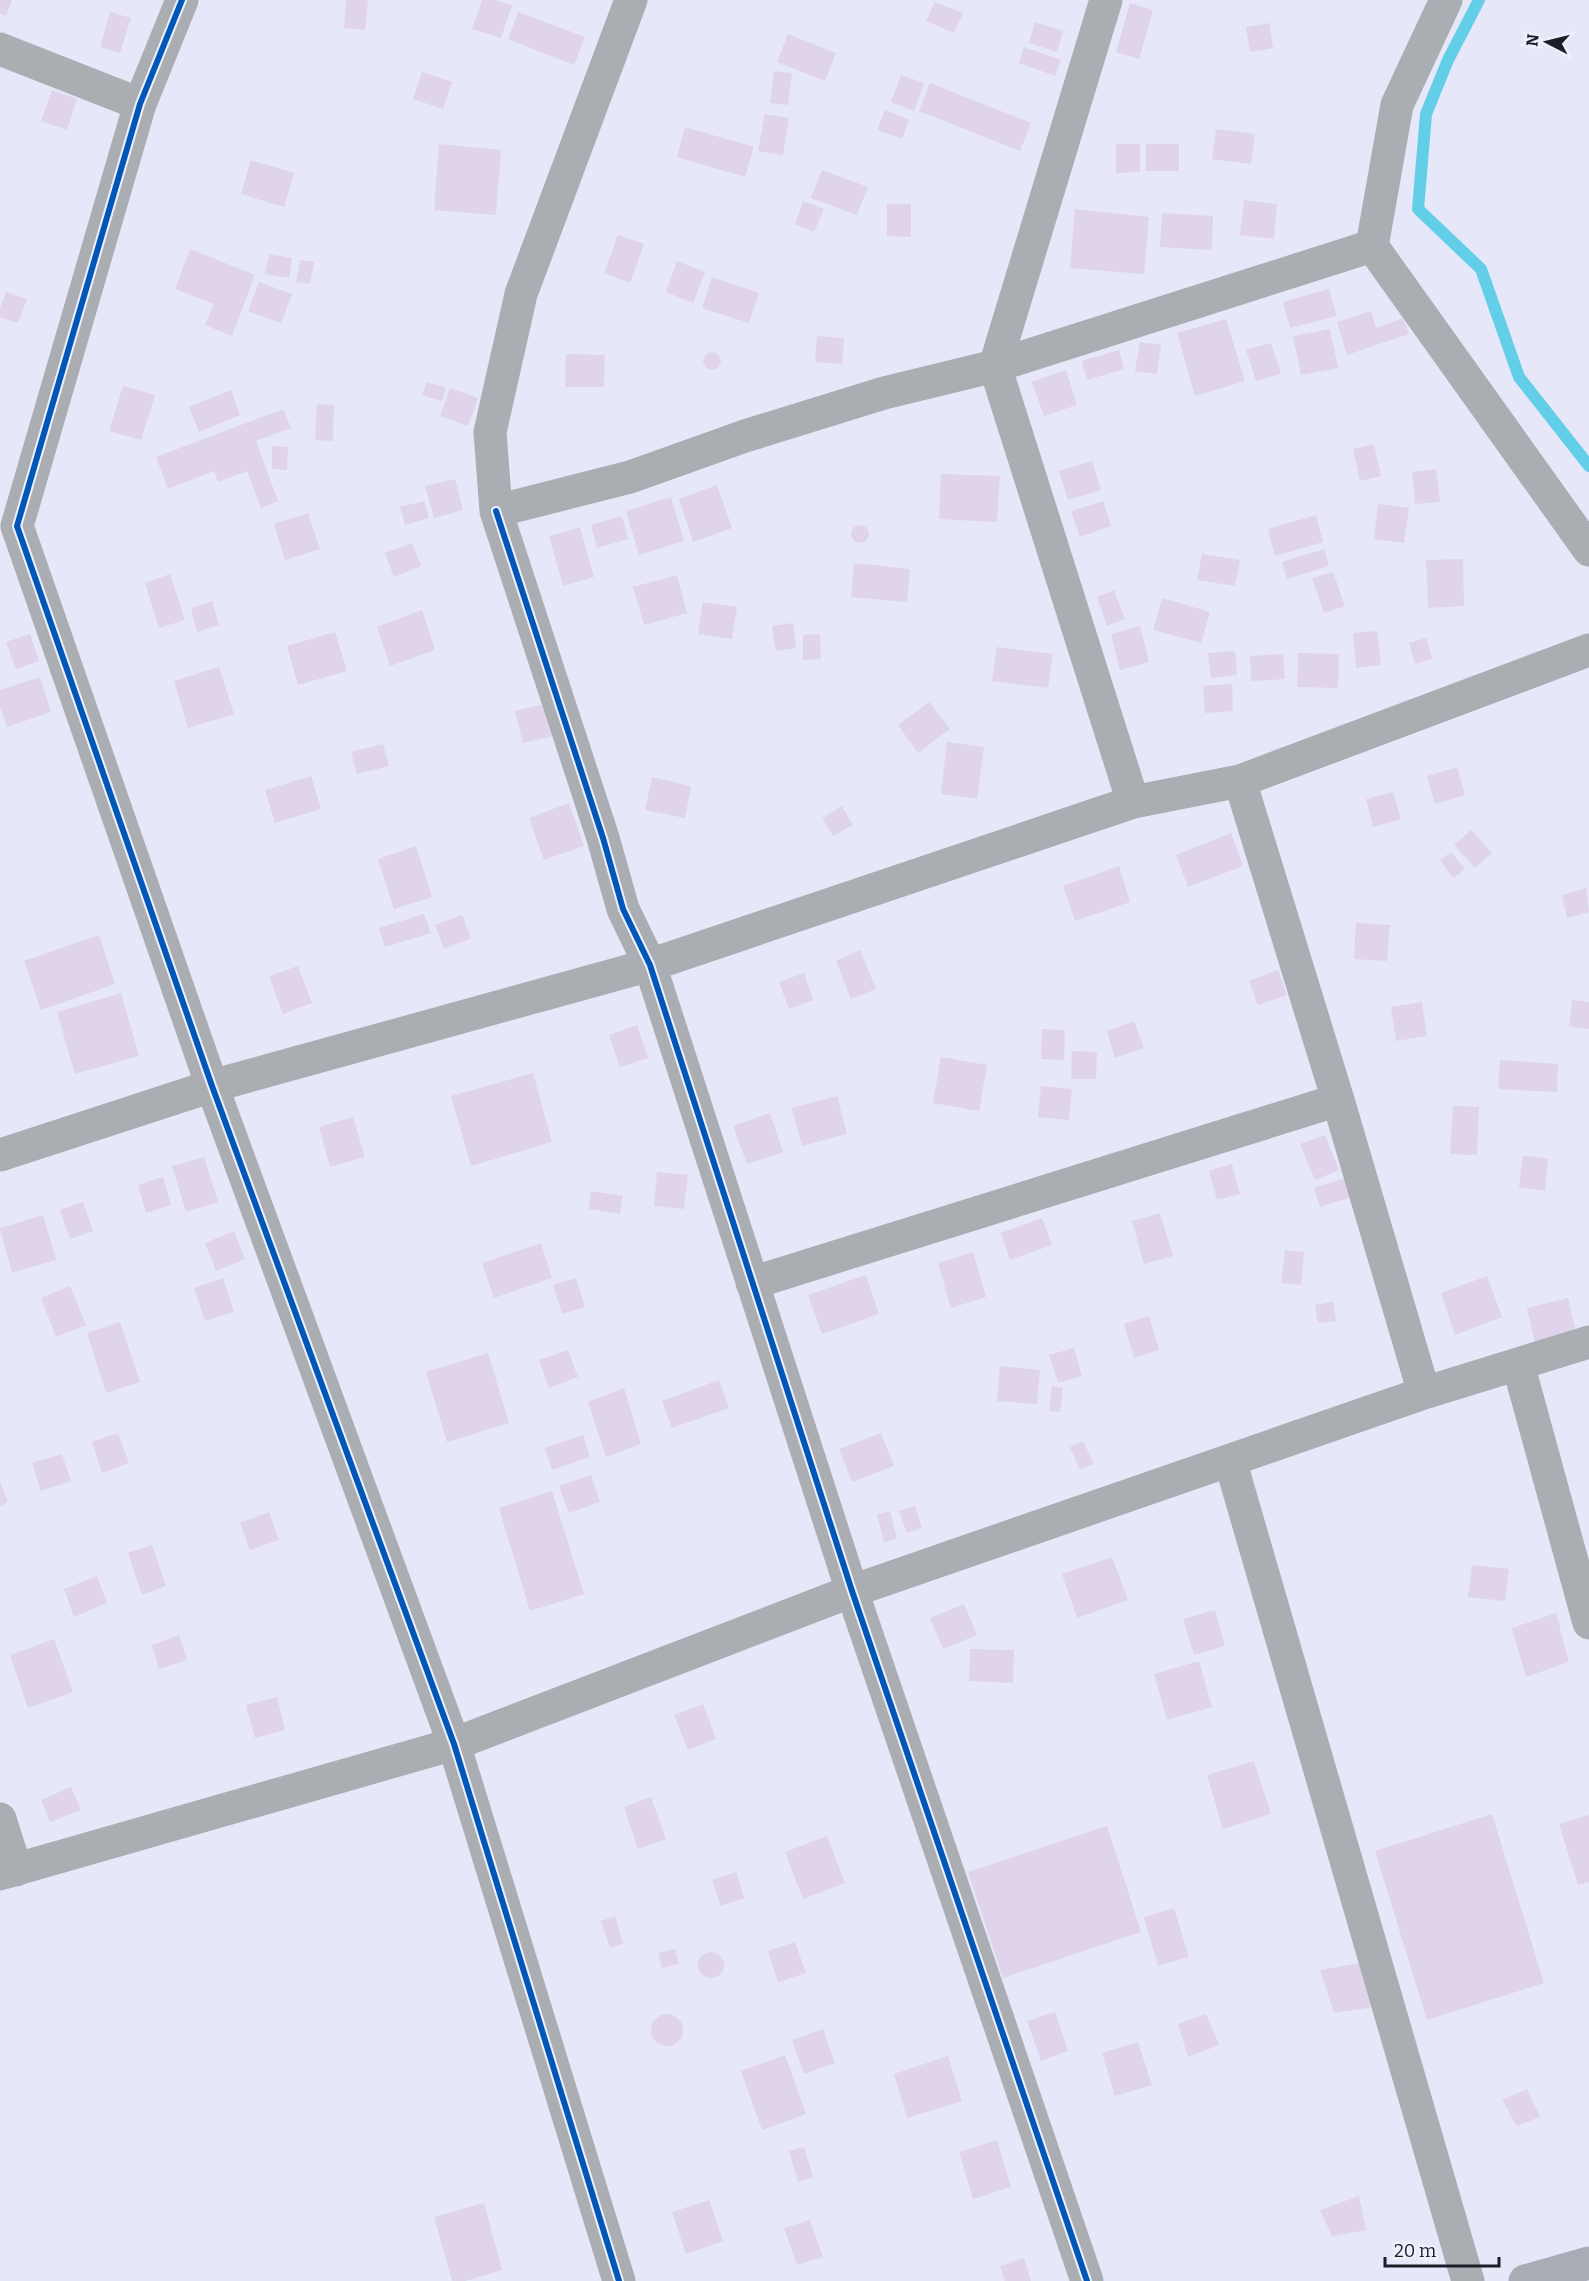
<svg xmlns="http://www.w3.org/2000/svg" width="1589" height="2281" viewBox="0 0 1589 2281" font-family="Bitter,serif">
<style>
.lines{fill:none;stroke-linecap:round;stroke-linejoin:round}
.stream{stroke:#62cee8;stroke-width:12}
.building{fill:#dfd4ec}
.street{stroke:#aaadb2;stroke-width:33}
.secondary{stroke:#aaacb5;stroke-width:33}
.cycleway-casing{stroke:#eff0fc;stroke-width:10}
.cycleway{stroke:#0057b8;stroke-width:6}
</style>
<rect width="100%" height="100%" fill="#e6e7f8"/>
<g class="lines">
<path class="stream" d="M1479 0 1448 60 1426 114 1418 209 1481 269 1519 377 1589 466"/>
</g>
<path class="building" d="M0 0H12L6 16 0 14Z
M346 0H368L365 30 344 28Z
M482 0H495L512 5 501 38 472 29Z
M935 2 963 13 954 33 926 21Z
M1130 3 1153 10 1139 59 1116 52Z
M110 12 131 18 120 53 100 47Z
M518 12 585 37 574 65 508 39Z
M1035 22 1063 31 1057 52 1029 43Z
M1269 23 1273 48 1250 52 1246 27Z
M788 34 836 53 825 81 777 62Z
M1024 47 1061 60 1055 76 1019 63Z
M774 71 792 73 788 105 770 103Z
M422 72 452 82 443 109 413 99Z
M901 75 924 83 914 111 891 102Z
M930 83 1031 123 1020 151 919 111Z
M52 90 77 99 67 130 41 121Z
M885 110 909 120 902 139 877 130Z
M765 114 789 118 783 155 758 151Z
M685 127 754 147 745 177 677 157Z
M1216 129 1255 134 1251 164 1212 159Z
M439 144 501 150 496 215 434 210Z
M1116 144H1140V172L1116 173Z
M1146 144H1179V171H1146Z
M251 160 294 173 284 207 241 194Z
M822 170 868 187 857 215 811 198Z
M1244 200 1277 204 1274 239 1240 235Z
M803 201 824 209 814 232 795 224Z
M887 204H911V237L887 236Z
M1075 209 1149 217 1144 274 1070 268Z
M1162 213 1213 216 1212 250 1160 247Z
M618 235 644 244 630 283 604 273Z
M190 249 255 275 232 336 205 325 214 304 175 289Z
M269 254 292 258 289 278 265 274Z
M300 260 314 262 310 284 296 282Z
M677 261 705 272 693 303 666 292Z
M712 277 759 293 749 323 702 308Z
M259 282 292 294 281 323 248 311Z
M1329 289 1337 316 1290 328 1283 302Z
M6 292 27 299 18 323 0 317V308Z
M1371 311 1376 328 1403 318 1409 334 1347 355 1337 322Z
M1226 319 1245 381 1195 396 1177 333Z
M1330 329 1338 368 1301 375 1293 336Z
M817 336 844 338 842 364 815 362Z
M1140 342 1161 345 1157 374 1135 371Z
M1271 343 1281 374 1256 381 1246 350Z
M1119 350 1124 369 1087 380 1082 361Z
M703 361a9 9 0 1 1 18 0a9 9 0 1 1-18 0Z
M566 354 605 355 604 387H565Z
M1066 370 1077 405 1044 416 1032 382Z
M427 382 446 388 442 401 422 395Z
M123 386 155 395 141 440 109 431Z
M450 388 478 398 468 426 440 416Z
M231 390 240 415 199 432 189 407Z
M317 404 334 405 333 441 315 440Z
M283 409 291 428 256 441 278 501 261 508 247 471 218 482 214 471 168 489 156 457Z
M1374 444 1381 476 1360 481 1353 449Z
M272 446 288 447 287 470 272 469Z
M1092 461 1101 490 1068 500 1059 471Z
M1436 469 1440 502 1415 504 1412 472Z
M941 474 1000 476 997 522 939 519Z
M455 479 463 510 434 518 425 486Z
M717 485 732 528 693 542 679 499Z
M671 497 684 541 639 555 626 511Z
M424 501 429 518 405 525 400 507Z
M1103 501 1111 526 1080 537 1071 511Z
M1378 504 1409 508 1404 543 1374 539Z
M308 513 320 549 285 560 274 524Z
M1316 515 1323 542 1275 556 1268 529Z
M622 516 628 539 597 548 591 525Z
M851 534a9 9 0 1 1 18 0a9 9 0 1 1-18 0Z
M580 527 594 577 563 586 549 536Z
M412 543 421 566 394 577 385 553Z
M1324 549 1329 566 1287 579 1282 562Z
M1202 554 1240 560 1235 586 1197 580Z
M1463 559 1464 606 1428 608 1426 560Z
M854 563 910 569 907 602 851 597Z
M1333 572 1345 606 1324 613 1312 578Z
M170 574 185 620 159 628 145 583Z
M677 575 687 613 644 625 633 587Z
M1114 590 1125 619 1107 626 1097 597Z
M1162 598 1210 612 1201 643 1153 630Z
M212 601 219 625 197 632 191 608Z
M703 602 737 607 732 639 698 634Z
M422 610 435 650 390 666 377 627Z
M793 623 796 648 776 651 772 626Z
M1140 626 1149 662 1120 670 1111 634Z
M1377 631 1381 665 1356 668 1353 633Z
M335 632 347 671 298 685 287 646Z
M30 634 39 661 16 669 6 642Z
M820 634 821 659 803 660V635Z
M1426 638 1432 659 1415 664 1409 643Z
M997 647 1053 654 1048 688 992 681Z
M1235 651 1237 675 1211 678 1208 653Z
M1298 653 1339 654 1338 688 1297 687Z
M1283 654 1285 679 1251 681 1250 656Z
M219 667 234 714 188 728 174 681Z
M40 677 51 712 7 727 0 707V690Z
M1232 684 1233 711 1205 713 1203 686Z
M555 701 562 734 523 743 515 711Z
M929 702 950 729 918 753 898 725Z
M947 742 984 747 977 799 941 794Z
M383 744 389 766 357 774 351 752Z
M1457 767 1465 795 1435 804 1427 776Z
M311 776 321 809 275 823 265 790Z
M652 777 691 786 685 818 645 810Z
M1393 792 1401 819 1373 827 1366 799Z
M569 803 584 846 544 860 529 818Z
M842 806 853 825 833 836 822 818Z
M1471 830 1492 853 1475 868 1454 845Z
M1231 833 1243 866 1188 887 1176 855Z
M416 846 432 897 394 909 378 859Z
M1451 852 1465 869 1453 878 1440 860Z
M1119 866 1130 902 1075 921 1063 886Z
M1586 888 1589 912 1567 918 1562 895Z
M424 914 431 933 385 947 379 928Z
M462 915 471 938 444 949 435 925Z
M1356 923 1390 925 1387 961 1354 959Z
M99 935 115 984 41 1010 24 961Z
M860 950 876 989 851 999 836 961Z
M298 966 312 1003 283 1014 269 976Z
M1278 970 1287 995 1258 1005 1249 981Z
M804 973 813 1000 789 1009 779 982Z
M121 993 139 1056 75 1074 57 1012Z
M1572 1000 1589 1002V1029L1569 1026Z
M1422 1002 1427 1036 1396 1041 1391 1007Z
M1134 1021 1144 1048 1115 1058 1107 1031Z
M637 1025 648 1058 620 1067 609 1035Z
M1042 1029 1065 1030 1064 1060 1041 1059Z
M1072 1051 1097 1052 1096 1079H1071Z
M941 1057 987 1065 979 1111 933 1103Z
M1500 1060 1558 1064 1557 1092 1498 1089Z
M533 1073 552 1142 471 1166 451 1096Z
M1041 1086 1072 1089 1069 1120 1038 1117Z
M837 1096 847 1134 802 1146 792 1108Z
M1453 1106 1479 1107 1477 1155 1450 1154Z
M770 1113 783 1152 747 1164 733 1126Z
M353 1117 365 1157 330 1167 319 1127Z
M1325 1135 1339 1170 1315 1180 1300 1144Z
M1523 1155 1548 1159 1545 1191 1519 1187Z
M204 1157 218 1202 186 1212 172 1166Z
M1232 1164 1240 1194 1217 1200 1209 1171Z
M657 1172 688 1175 684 1209 654 1206Z
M163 1177 171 1205 146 1213 138 1185Z
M1345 1178 1351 1197 1320 1207 1314 1188Z
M591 1191 623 1196 620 1214 589 1209Z
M83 1202 93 1231 70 1239 60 1210Z
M1160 1213 1173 1256 1144 1264 1132 1221Z
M43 1215 56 1260 12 1273 0 1228Z
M1042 1218 1052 1245 1010 1260 1001 1233Z
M234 1231 245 1259 216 1271 205 1243Z
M541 1243 552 1278 494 1298 482 1263Z
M1285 1250 1304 1252 1301 1285 1281 1283Z
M973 1252 986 1297 951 1308 938 1263Z
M866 1275 879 1314 822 1334 808 1295Z
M1487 1276 1502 1317 1455 1335 1441 1293Z
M223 1278 234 1312 205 1321 194 1288Z
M576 1278 585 1307 562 1314 553 1285Z
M70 1286 86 1325 56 1337 41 1298Z
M1568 1298 1576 1333 1535 1343 1527 1308Z
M1333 1302 1336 1321 1318 1323 1315 1305Z
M1149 1316 1159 1350 1134 1358 1124 1324Z
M120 1322 140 1382 106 1393 87 1333Z
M1074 1348 1082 1376 1058 1383 1049 1355Z
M568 1350 578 1377 549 1388 539 1360Z
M488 1353 509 1423 447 1442 426 1372Z
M1000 1366 1040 1370 1037 1404 997 1401Z
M719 1380 729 1408 672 1428 662 1401Z
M1052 1386 1063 1388 1060 1412 1049 1411Z
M624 1388 641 1444 606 1457 588 1402Z
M118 1433 129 1463 102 1473 92 1442Z
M881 1433 894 1466 852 1482 839 1449Z
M583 1435 590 1457 552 1470 545 1448Z
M1083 1441 1094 1464 1080 1470 1070 1447Z
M62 1454 71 1481 41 1491 32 1463Z
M591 1475 600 1502 569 1513 559 1486Z
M0 1482 8 1502 0 1506Z
M552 1491 584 1594 530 1611 499 1508Z
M915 1506 922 1528 907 1533 899 1511Z
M890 1511 897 1539 884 1542 877 1514Z
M269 1512 279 1540 250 1550 240 1523Z
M152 1545 166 1586 142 1595 128 1553Z
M1112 1557 1128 1600 1077 1618 1062 1574Z
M1472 1565 1509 1569 1505 1601 1468 1597Z
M97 1576 107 1603 74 1617 64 1589Z
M964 1604 977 1635 943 1649 930 1618Z
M1215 1610 1225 1646 1194 1655 1183 1619Z
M1556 1613 1569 1662 1526 1677 1512 1628Z
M179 1635 187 1660 159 1669 152 1645Z
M54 1639 73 1692 28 1708 10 1655Z
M970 1649 1014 1650 1013 1683 969 1681Z
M1199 1661 1212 1707 1167 1720 1154 1674Z
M277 1697 285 1730 255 1738 246 1705Z
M703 1704 716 1739 688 1750 674 1715Z
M1254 1761 1271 1814 1223 1829 1207 1775Z
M71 1787 81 1810 50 1822 41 1800Z
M651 1797 666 1839 638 1849 624 1807Z
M1492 1814 1544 1983 1427 2020 1375 1851Z
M1589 1815V1882L1578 1885 1559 1824Z
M1107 1826 1141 1932 1003 1978 968 1872Z
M827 1836 845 1883 803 1899 785 1852Z
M736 1872 744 1898 721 1906 712 1880Z
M1174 1908 1189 1957 1158 1966 1144 1917Z
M615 1916 623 1944 610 1948 601 1921Z
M795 1942 806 1973 778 1982 768 1951Z
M675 1949 679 1964 662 1968 658 1953Z
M698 1965a13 13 0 1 1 26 0a13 13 0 1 1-26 0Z
M1359 1963 1373 2007 1334 2013 1320 1970Z
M1055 2012 1068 2051 1041 2061 1027 2021Z
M1206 2014 1219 2045 1188 2057 1178 2024Z
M651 2030a16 16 0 1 1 32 0a16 16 0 1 1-32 0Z
M823 2029 835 2063 804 2074 792 2040Z
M1138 2042 1152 2085 1115 2096 1102 2053Z
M785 2055 806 2114 762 2130 741 2071Z
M948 2056 962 2101 907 2118 894 2074Z
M1527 2089 1540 2117 1517 2126 1502 2100Z
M997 2140 1011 2187 973 2199 959 2152Z
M804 2147 813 2177 798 2182 789 2151Z
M1359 2196 1366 2230 1332 2236 1320 2210Z
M709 2200 723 2241 686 2254 672 2212Z
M484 2203 502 2270 465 2281H452L434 2217Z
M810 2220 823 2257 797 2265 784 2228Z
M1024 2258 1031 2281H1005L1000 2266Z"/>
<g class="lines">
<path class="street" d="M182 0 140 104 17 526 212 1086 454 1744 619 2281
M631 0 521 294 490 432 496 511 630 477 745 436 884 393 995 366 1372 246
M1106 0 995 366 1133 802
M1446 0 1397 105 1372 246 1589 550
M0 49 140 104
M496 511 603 838 623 909 650 965 852 1591 1087 2281
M1240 781 1338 1100 1424 1393
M0 1155 212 1086 650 965 1133 802 1240 781 1589 650
M752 1283 1338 1100
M1518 1364 1589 1623
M1230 1460 1468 2281
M0 1819 16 1870
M0 1874 454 1744 852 1591 1424 1393 1589 1342"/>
<path class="secondary" d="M1525 2281 1589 2263"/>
<g class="cycleway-casing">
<path id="cycleway" d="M182 0 140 104 17 526 212 1086 454 1744 619 2281
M496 511 603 838 623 909 650 965 852 1591 1087 2281"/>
</g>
<use href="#cycleway" class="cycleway"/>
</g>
<g transform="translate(1547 42) rotate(277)" stroke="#eff0fc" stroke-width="4.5" paint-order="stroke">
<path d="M0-4.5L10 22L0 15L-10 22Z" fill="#1d1d28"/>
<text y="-9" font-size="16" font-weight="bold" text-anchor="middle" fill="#1d1d28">N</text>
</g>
<path d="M1385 2257v9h114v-9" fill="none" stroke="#1d1d28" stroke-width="3"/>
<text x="1394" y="2257" font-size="18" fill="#1d1d28" stroke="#eff0fc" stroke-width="4.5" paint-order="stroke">20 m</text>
</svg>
